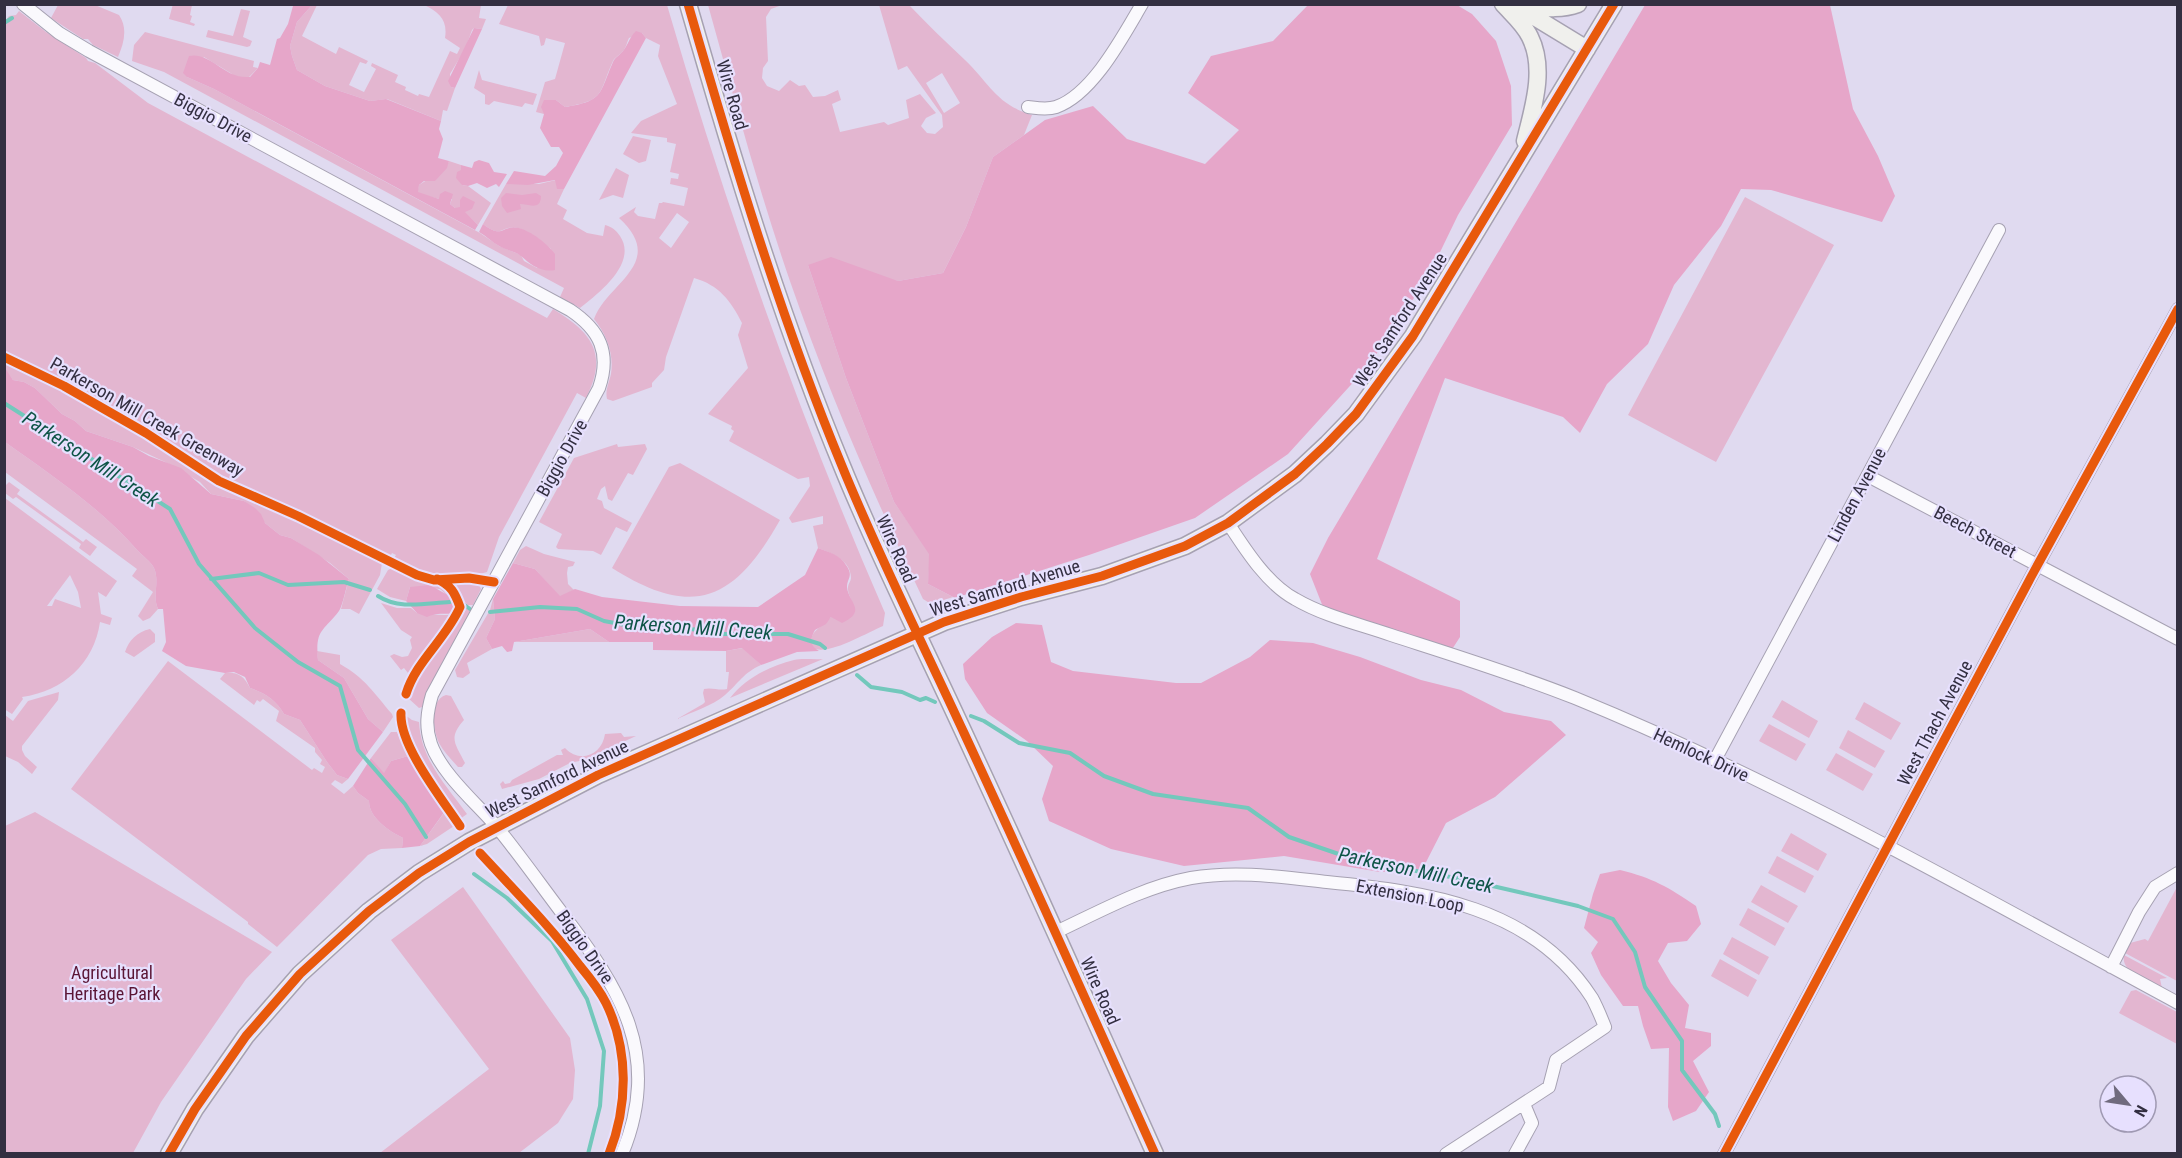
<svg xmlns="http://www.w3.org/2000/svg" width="2182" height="1158" viewBox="0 0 2182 1158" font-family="'Roboto Condensed',sans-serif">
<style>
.green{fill:#e3b6d0;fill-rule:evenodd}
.forest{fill:#e6a6c9}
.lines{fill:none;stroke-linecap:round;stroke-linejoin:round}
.stream{stroke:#73c8bc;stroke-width:4}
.street-casing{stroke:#a6a1b2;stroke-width:14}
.secondary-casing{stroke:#a6a1b2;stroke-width:19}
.street{stroke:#faf9fd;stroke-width:12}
.secondary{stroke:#f0f0ed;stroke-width:16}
.cycleway-casing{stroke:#e7e0fe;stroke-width:13}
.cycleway{stroke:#e8590c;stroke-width:9}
.labels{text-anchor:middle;stroke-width:4.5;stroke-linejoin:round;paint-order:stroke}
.street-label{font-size:18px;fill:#332f41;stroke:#e7e0fe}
.park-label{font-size:18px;fill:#5a1535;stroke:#e7e0fe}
.water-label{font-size:20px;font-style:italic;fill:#0e5447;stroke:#e7e0fe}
</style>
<rect width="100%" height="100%" fill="#e0daf0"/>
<path class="green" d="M173 4 192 5 190 15 192 16 190 22 195 24 194 26 169 19Z
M58 5H95L119 15C128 28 124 43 118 57L93 45 88 39H83L51 18Z
M312 5H317L302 36 336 54 339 47 368 61 366 64 360 62 349 85 364 92 376 69 371 66 372 63 398 75 395 82 406 87 405 90 418 96 419 94 429 97 450 51 457 54 460 48 445 38C448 20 439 12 424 5H481L479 18 486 19 482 29 474 28 472 30 465 49 450 74 451 87 455 88 447 111 443 110 441 121 387 99 370 101 325 86 297 70 292 56 290 46 297 22Z
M508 5H667C727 211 799 416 885 613L883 626C866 633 829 656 812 648 807 631 822 628 831 617L854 614C856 604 847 596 848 587 848 584 851 581 851 578 851 560 831 553 818 548L813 526 823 524V516L792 523 789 518 810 486 809 477 798 479 729 441 734 431 731 429 732 426 708 414 748 368 738 335 742 323C731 301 719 285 694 278L666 357 664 370 652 383V387L613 401 607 399C605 390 609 383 611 374 614 354 607 335 594 319 607 283 668 263 619 218L636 207 634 212 638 216 655 219 659 203H662L663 202 684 206 688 188 670 184 671 178 678 179 679 174 670 172 676 144 667 142V138L631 133 641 121 677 104 658 56 660 45 646 38 642 33 629 38C627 42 626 48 623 51 620 55 615 57 613 61 598 94 606 100 565 107L556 100 544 114 536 112 545 82 555 79 565 43 546 38 544 45 541 46 539 36 499 24ZM677 213 689 222 671 248 659 238Z
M708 5H782L771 9 766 17 768 61 763 68 762 78 767 86 779 91 790 80 799 86 805 85 813 97 825 96 838 90 841 100 832 104 840 132 884 122 888 125 909 118 906 100 920 94 936 113 926 118 921 126 927 133 935 134 943 127 942 115 907 66 898 70 879 5H909C927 24 946 42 965 60 990 84 996 104 1032 115L1024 135 993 157 966 227 943 273 898 281 808 265 846 378 894 502 930 554 928 584 953 597 931 604 923 599C874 496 828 391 791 284 759 192 734 98 708 5ZM942 73 960 103 944 113 926 83Z
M241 9 250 11 243 37 252 41 250 46 247 47 206 37 208 30 233 36Z
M19 11 46 32 86 58 88 61 95 63 148 103 547 318 553 309C591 332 609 353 586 398L577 393 499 537 487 572 480 574 464 572 442 577 419 573 393 560 396 555 392 553 386 564 382 563 380 575 359 614 350 609H341L349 579 330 563 291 538 280 535 265 523 244 501 211 494 200 482 165 462 133 447 86 431 75 421 62 414 35 388 24 382 13 380 4 368V23L9 16 16 15Z
M145 32 254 61 253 67 258 68 249 77H237L204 57 187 77 214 89 480 233 499 246 521 255 524 261 537 268 551 249C542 242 530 231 518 228 500 224 504 240 483 224L506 184H539L556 180 559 189H564L557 204 567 210 563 219 587 233 603 236 605 225C612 227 616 230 620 236 638 263 599 293 580 308L560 297 564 288 164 72 132 61 134 45Z
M479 70 482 80 537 94 533 105 525 103 522 107 494 101 489 105 485 104V95L474 88Z
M633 136 651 140 646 161 639 163 623 154Z
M449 161 461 165 462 185 468 186 491 203 478 225 460 208H455L450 204 452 199H439L417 193 419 185 446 168Z
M616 168 629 175 623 198 613 195 599 200Z
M1745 197 1834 245 1716 462 1628 415Z
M5 442C51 475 101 508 138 551 143 556 151 562 154 568 160 582 152 596 158 609L150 618 143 621 138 616 153 592 132 576 137 569 5 472Z
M617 444 618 447 645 444 647 449 633 475 628 473 612 501 608 499 605 486 601 489 597 499 602 501 604 508 632 523 627 532 616 527 601 555 593 551 558 549 556 547 562 534 539 522 574 458Z
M680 463 780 520C735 600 694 620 612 568L669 467Z
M9 482 20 490 17 494 83 542 86 539 97 547 90 556 79 548 81 544 16 497 13 499 5 493V484L6 485Z
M5 498 117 581 106 597 98 592 101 614 112 618 110 625 100 622C94 664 63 691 22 697L23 699 12 714 4 709ZM70 575 78 592 81 608 55 599 52 606H47Z
M526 546 544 554 575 562 573 566 568 567 567 573 568 584 574 590 560 597 535 569 513 563 520 550Z
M394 567 413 577 427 581 440 582 465 580 478 583 481 589 473 605H468L460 598 447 595 440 589 410 587 406 601 390 597 377 589 388 570Z
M493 599 495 619 486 638 492 649 467 663 470 673 463 678 457 677 455 670 490 610Z
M381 603 397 608H411L417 613C429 613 442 617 453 614 441 636 423 653 408 673L404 668 401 670 390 656 394 654 402 657 408 656 412 648 410 640 412 637 401 630Z
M468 609 472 610 428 689 422 707 419 708 408 698C414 673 430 658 447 639 454 630 457 614 468 609Z
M150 629 155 634V642L134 657 125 652C129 640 137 632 150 629Z
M590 629 609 642H514Z
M743 648 761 665C743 673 739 683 725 695 712 706 692 712 677 719L703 704 705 702 703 693 704 689C712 687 719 691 727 689L729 672H726V651Z
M317 651 340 655V664C365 678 374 693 392 714L393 717 383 732 368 719 344 678 318 660Z
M823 659 730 698C745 678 770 666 794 660 803 658 814 660 823 659Z
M168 661 312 770 314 768 322 773 325 767 320 764 322 760 315 752V748L276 721 279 711 263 699 260 702 257 700 254 705 220 679 225 673C238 672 244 676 250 688 265 693 276 700 284 714L300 720 327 762 337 775 348 779 342 784 335 780 331 784 344 794 353 786 358 793 369 801C369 818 389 831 403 838L402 848 381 849 368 855 277 947 248 924V922L71 789Z
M59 692 58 700 22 746V750L25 756 37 767 32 774 18 762 5 756V715L13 721 28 701Z
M446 695 451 696 464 720C448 738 455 743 465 763L462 767H458C451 759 444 752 439 743 433 730 429 700 446 695Z
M1782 700 1818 721 1809 738 1772 717Z
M1864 702 1901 723 1891 740 1855 719Z
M405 715 412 720 419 722C421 760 446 785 467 814L460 819C441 788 407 752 405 715Z
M1769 724 1806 744 1796 761 1759 741Z
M1848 730 1885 751 1875 768 1839 748Z
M391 732H397L408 756 391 761 384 774 371 758Z
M621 733 624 737 636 736 584 760 570 763 539 779 502 789 500 784 503 781 505 784 510 783 512 780 557 755H563L561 750 565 748C580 764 602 755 605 734Z
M1836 753 1873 774 1863 791 1826 770Z
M446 810 454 823V826L427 844 420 846Z
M35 812 272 952 246 979 161 1102 133 1153H5V826Z
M1791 833 1827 854 1818 871 1781 851Z
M1777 856 1814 876 1805 893 1768 873Z
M1761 885 1798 906 1788 923 1751 902Z
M463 887 570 1038 575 1070 573 1099 558 1123 519 1153H380L489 1069 391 940Z
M2177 887V981L2125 953 2130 943 2145 939 2148 941Z
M1748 908 1785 928 1775 946 1739 925Z
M1732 937 1769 957 1759 975 1723 954Z
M2124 955 2167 978 2160 979 2162 988C2149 980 2120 973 2124 955Z
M1720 959 1757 980 1748 997 1711 976Z
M2136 990 2177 1012V1044L2119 1013 2131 991Z"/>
<path class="forest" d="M1308 5H1457L1472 14 1496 41 1511 86 1512 125 1458 215 1428 277 1369 365 1288 454 1195 518 1089 555 955 598 928 584 929 554 894 502 846 378 808 265 831 257 898 281 943 273 966 227 993 157 1045 120 1093 106 1127 139 1205 164 1239 130 1188 93 1211 56 1273 41Z
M1645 5H1830L1853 109 1878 156 1895 196 1882 222 1771 190 1741 189 1721 226 1674 285 1648 344 1607 384 1580 433 1563 417 1445 378 1377 559 1460 601V637L1449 654 1325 612 1310 574 1328 538Z
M293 6 312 5 297 22 290 46 292 56 297 70 325 86 370 101 386 99 441 121 439 129 443 139 438 158 449 161 447 168 435 181H424L419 185 418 192 439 199 440 194 445 191 453 194 450 204 455 208 460 207V200L463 196 475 202 472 209 465 212 478 225 475 230 214 89 187 77 183 73 189 56C206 52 220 70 235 75 239 77 245 77 250 77L258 68 260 62 270 65 277 39 280 38 288 24Z
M474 28 482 29 455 88 451 87 448 81Z
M636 31 642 33 646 38 564 189H557L555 180 528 185 506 184 514 171 545 176 556 166 563 153 559 147H551L540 128 544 114 541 107 544 100H556L565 107C604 101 599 94 613 62 615 57 620 55 623 51 628 45 629 38 636 31Z
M479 160 489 163 494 172 507 174 499 187 496 184 487 188 477 183 468 186 462 185 456 178 457 172 461 170V165L472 168 474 162Z
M506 193 522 195 536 193 541 196C541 211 528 204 520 204L521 209 507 213 502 206 501 198Z
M483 224C504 240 501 224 519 228 531 231 548 244 555 254V270C541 273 530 264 521 256 515 251 505 250 499 246 492 242 486 236 479 232Z
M5 368 13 380 24 382 35 388 62 414 75 421 86 431 133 447 149 456 181 468 211 494 244 501 255 508 261 514 265 523 280 535 291 538 319 555 349 579C346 587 343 605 339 611 323 632 315 629 318 660L344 678 368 719 383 732 348 779 337 775 327 762 300 720 284 714C276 700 265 693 250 688L245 677 234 672 225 673 186 666 162 651 166 642 163 609H158C152 596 160 582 154 568 151 562 143 556 138 551 101 508 51 475 5 442Z
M818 548C829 552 840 555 846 565 854 576 847 578 847 587 848 602 868 611 842 623L831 617 826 624 815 630C810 639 809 645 819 651L797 652 761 665 742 648 726 651 653 650V642H609L590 629 514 642 512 651 507 652 502 646 492 649 486 638 495 619 493 599 513 563 535 569 560 596 575 589 602 597 680 606 758 607 805 575Z
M429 585C436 588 440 591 446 594 454 599 461 599 468 605V609C452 618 441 610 427 617L417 613 406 601 410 587Z
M1016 623 1042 625 1051 662 1073 671 1176 683H1201L1250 657 1270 640 1313 643 1360 657 1421 680 1461 690 1504 712 1551 721 1566 735 1495 797 1446 823 1422 870 1380 872 1284 856 1184 866 1111 849 1049 821 1042 799 1053 766 1027 741 987 713 965 679 963 664 992 637Z
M408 756 445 811 420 846 402 848 403 838C389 831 369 818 369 801L358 793 353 786 371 758 384 773 391 761Z
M1620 870C1653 878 1668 887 1696 906L1701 924 1687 941 1668 943 1658 961 1671 983 1689 1005 1685 1028 1711 1033V1046L1693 1061 1709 1092 1696 1111 1673 1121 1668 1107 1669 1048 1651 1049 1643 1026 1638 1006H1623L1601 975 1591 953 1598 942 1584 928 1593 894 1600 874Z"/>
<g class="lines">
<path class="stream" d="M4 23 12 18
M4 403 170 509 199 564 255 628 298 662 340 686 358 750 405 804 426 837
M211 579 259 573 288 585 344 582 370 590
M378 596C399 610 426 603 450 602
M459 601 470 609
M490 612 540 607 577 609 604 621 636 627H678L723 634H788L820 644 825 648
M857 675 871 687 902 692 920 700 926 698 935 702
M971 716 984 721 1019 743 1070 753 1104 776 1153 794 1248 808 1289 837 1359 861 1462 879 1523 893 1578 906 1613 919 1635 952 1645 987 1682 1041V1070L1715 1114 1719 1126
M474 874 507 898 552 941 587 999 604 1051 600 1106 588 1154"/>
<g class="street-casing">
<path id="street" d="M23 4 59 33 89 51 570 310C600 330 611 353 599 388L432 695C427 712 425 727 431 744 442 774 475 802 496 826 519 854 540 884 562 913 620 989 663 1055 622 1154
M1028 107C1037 108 1047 110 1056 107 1093 94 1123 36 1142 4
M1868 476 2178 639
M1228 523C1245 549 1267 584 1295 599 1324 616 1359 624 1391 635 1453 655 1515 674 1575 698 1783 783 1980 896 2178 1003
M1715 760 1999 230
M1056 932C1099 912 1143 887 1191 878 1236 870 1282 877 1327 882 1427 892 1533 906 1592 998 1597 1007 1601 1017 1605 1027L1556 1060 1549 1087 1446 1154
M2111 967 2139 912 2155 887 2178 873
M1515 1154 1532 1123 1524 1104
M1724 1154 2031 577 2178 309"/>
</g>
<g class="secondary-casing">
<path id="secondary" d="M688 4C733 160 780 316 842 466 879 557 923 644 964 733 1029 873 1092 1013 1155 1154
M1503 4C1512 14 1524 24 1530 37 1546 69 1533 108 1525 141
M1513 4 1587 49
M1531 4C1546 10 1564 9 1578 4
M169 1154 195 1109 246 1036 300 974 369 911 419 873 469 842 598 775 944 622 1021 597 1102 576 1185 546 1228 523 1295 474 1327 444 1356 414 1413 336 1614 4"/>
</g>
<use href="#street" class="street"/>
<use href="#secondary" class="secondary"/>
<g class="cycleway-casing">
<path id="cycleway" d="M688 4C733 160 780 316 842 466 879 557 923 644 964 733 1029 873 1092 1013 1155 1154
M4 357 64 386 146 433 219 481 298 516 417 575 434 580 469 578 494 582
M406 694C416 661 446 639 460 607 455 593 451 585 437 579
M401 713C399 745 442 799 460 826
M480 853C514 890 550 926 580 966 590 978 599 989 606 1003 629 1050 628 1106 609 1154
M169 1154 195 1109 246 1036 300 974 369 911 419 873 469 842 598 775 944 622 1021 597 1102 576 1185 546 1228 523 1295 474 1327 444 1356 414 1413 336 1614 4
M1724 1154 2031 577 2178 309"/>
</g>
<use href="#cycleway" class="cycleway"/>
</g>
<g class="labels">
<g class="street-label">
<text transform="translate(732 95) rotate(74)" y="6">Wire Road</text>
<text transform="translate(213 118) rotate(28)" y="6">Biggio Drive</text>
<text transform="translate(1400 320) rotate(-57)" y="6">West Samford Avenue</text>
<text transform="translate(147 417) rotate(30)" y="6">Parkerson Mill Creek Greenway</text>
<text transform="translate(562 458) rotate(-61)" y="6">Biggio Drive</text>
<text transform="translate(1857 495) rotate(-62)" y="6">Linden Avenue</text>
<text transform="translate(1975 532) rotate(28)" y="6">Beech Street</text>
<text transform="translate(896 549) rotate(66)" y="6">Wire Road</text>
<text transform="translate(1005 588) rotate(-17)" y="6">West Samford Avenue</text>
<text transform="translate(1935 723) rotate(-62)" y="6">West Thach Avenue</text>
<text transform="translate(1701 755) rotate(25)" y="6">Hemlock Drive</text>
<text transform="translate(557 779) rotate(-26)" y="6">West Samford Avenue</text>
<text transform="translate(1410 896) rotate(11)" y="6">Extension Loop</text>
<text transform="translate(585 947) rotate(55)" y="6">Biggio Drive</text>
<text transform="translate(1100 991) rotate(66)" y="6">Wire Road</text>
</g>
<g class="park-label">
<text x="112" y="979">Agricultural<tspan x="112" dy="21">Heritage Park</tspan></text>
</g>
<g class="water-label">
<text transform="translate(91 459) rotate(33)" y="7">Parkerson Mill Creek</text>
<text transform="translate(693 627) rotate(4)" y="7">Parkerson Mill Creek</text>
<text transform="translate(1416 870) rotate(12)" y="7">Parkerson Mill Creek</text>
</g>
</g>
<rect width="2182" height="1158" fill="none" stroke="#332f41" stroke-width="12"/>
<g transform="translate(2128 1104) rotate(119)"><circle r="28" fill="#e7e0fe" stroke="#9f99b2" stroke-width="1.5"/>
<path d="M0-4.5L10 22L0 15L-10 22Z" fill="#706b7e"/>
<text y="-9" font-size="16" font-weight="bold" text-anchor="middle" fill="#332f41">N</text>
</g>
</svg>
